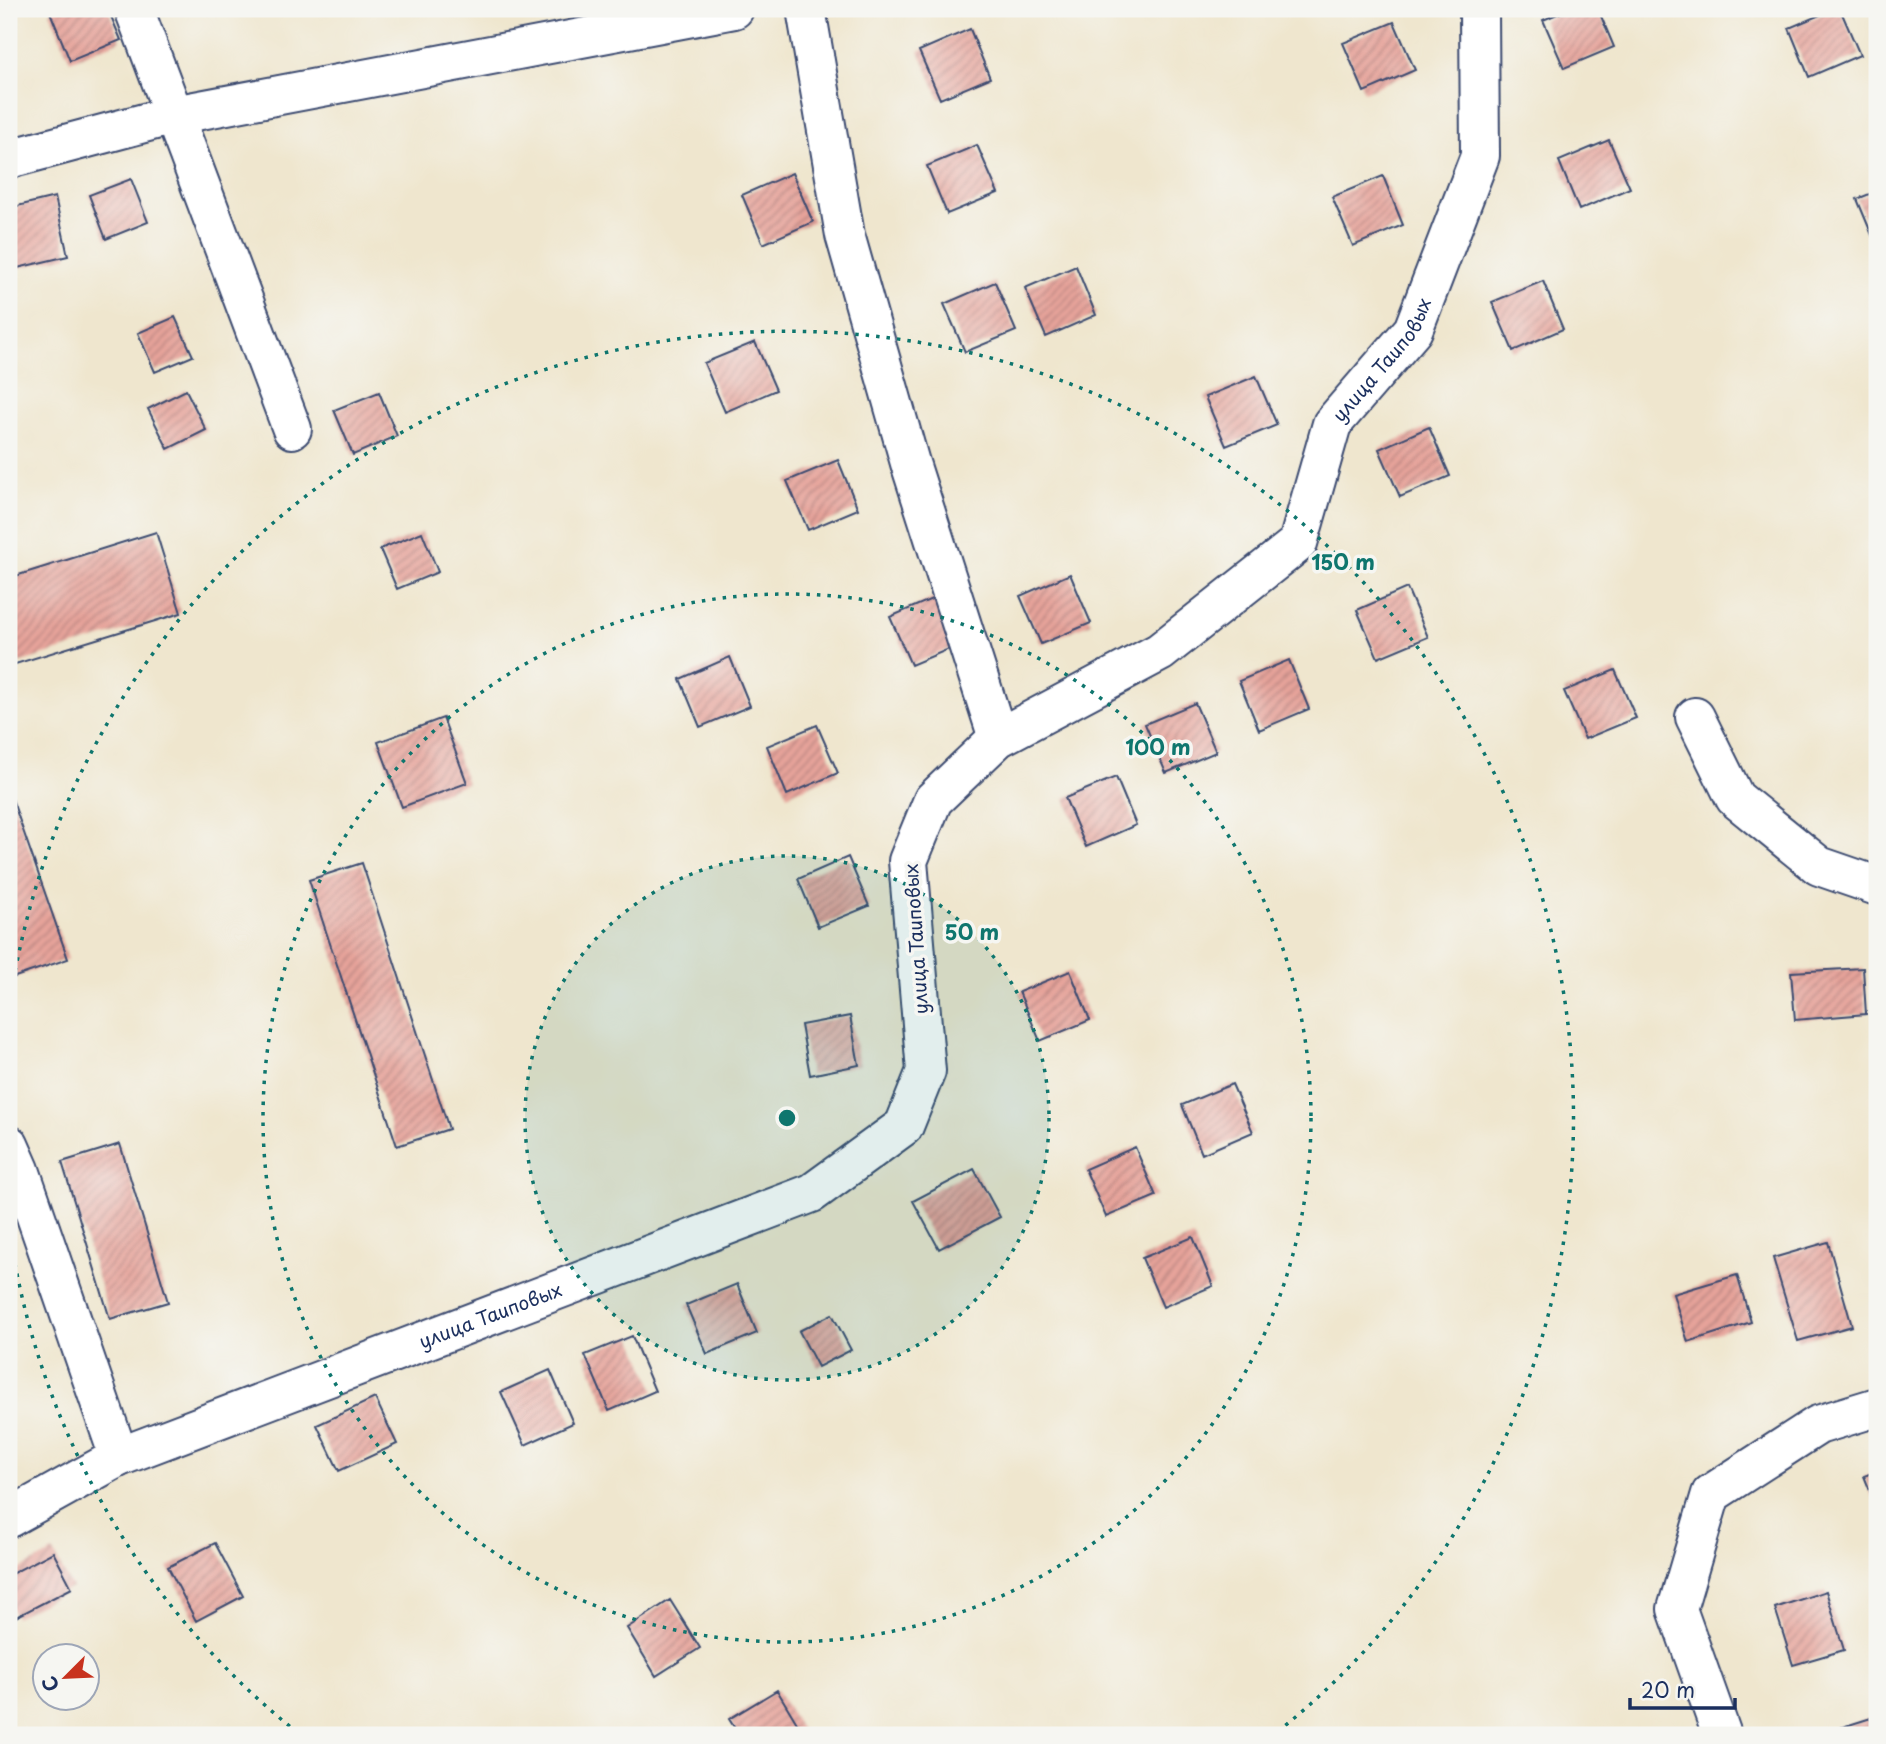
<svg xmlns="http://www.w3.org/2000/svg" width="1886" height="1744" viewBox="0 0 1886 1744" font-family="'Playpen Sans',sans-serif">
<style>
.building{fill:url(#building-hatch)}
.lines{fill:none;stroke-linecap:round;stroke-linejoin:round}
.minor-casing{stroke:#3b4a6f;stroke-width:42}
.minor{stroke:#fff;stroke-width:38}
.ring{fill:none;stroke:#0f766e;stroke-width:3.5;stroke-dasharray:3.5 7}
.labels{text-anchor:middle;stroke-width:7;stroke-linejoin:round;paint-order:stroke}
.street-label{font-size:19px;fill:#1b2f5e;stroke:#f6f6f2}
.centre{fill:#0f766e;stroke:#f6f6f2;stroke-width:3.5}
.ring-label{font-size:21px;text-anchor:middle;font-weight:bold;fill:#0f766e;stroke:#f6f6f2;stroke-width:7;stroke-linejoin:round;paint-order:stroke}
</style>
<defs>
<pattern id="building-hatch" width="6" height="6" patternUnits="userSpaceOnUse" patternTransform="scale(1.75)"><rect width="6" height="6" fill="#e6a39a"/><path d="M-1 1l2-2M0 6l6-6M5 7l2-2" fill="none" stroke="#ba8581"/></pattern>
</defs>
<rect width="100%" height="100%" fill="#f6f6f2"/>
<filter id="ink" filterUnits="userSpaceOnUse"><feTurbulence type="fractalNoise" baseFrequency=".0143" numOctaves="2"/><feDisplacementMap in="SourceGraphic" scale="14" xChannelSelector="R" yChannelSelector="G"/><feConvolveMatrix kernelMatrix="1 2 1 2 8 2 1 2 1" color-interpolation-filters="sRGB"/></filter>
<filter id="wash" filterUnits="userSpaceOnUse"><feTurbulence type="fractalNoise" baseFrequency=".00686" numOctaves="4" result="noise"/><feDisplacementMap in="SourceGraphic" scale="28" xChannelSelector="R" yChannelSelector="G"/><feGaussianBlur stdDeviation="1.57" result="paint"/><feColorMatrix in="noise" values="0 0 0 0 0 0 0 0 0 0 0 0 0 0 0 0 0 1.4 0 .05"/><feComposite in="paint" operator="in"/></filter>
<g filter="url(#wash)">
<rect width="100%" height="100%" fill="#efe6ce"/>
<g id="blocks">
<path class="building" d="M57 9H108L121 40 70 61 50 12Z
M1569 9H1598L1614 47 1564 68 1543 20Z
M1834 9H1840L1860 55 1809 77 1789 28Z
M1394 22 1415 70 1364 92 1343 43Z
M970 29 990 78 940 99 919 51Z
M1609 140 1630 188 1579 210 1559 161Z
M977 145 998 193 947 214 927 166Z
M792 173 813 222 763 244 742 195Z
M1383 176 1403 225 1353 246 1332 197Z
M131 179 148 222 106 239 89 195Z
M1877 191V247L1857 199Z
M55 197 68 256 9 270V208Z
M1076 266 1096 315 1046 337 1025 288Z
M1543 281 1563 329 1513 351 1492 302Z
M995 282 1016 331 965 352 944 304Z
M175 317 193 356 155 372 138 333Z
M755 342 776 390 725 412 704 363Z
M1256 376 1277 425 1226 446 1205 397Z
M186 390 206 430 168 449 148 409Z
M379 392 397 436 353 455 334 410Z
M1429 427 1450 476 1400 497 1379 449Z
M838 460 858 509 808 530 787 481Z
M156 532 181 613 9 666V578Z
M422 532 438 572 397 589 380 549Z
M1070 574 1091 623 1041 644 1020 596Z
M1407 588 1428 637 1378 658 1357 610Z
M941 595 961 644 911 665 890 617Z
M730 657 750 706 700 727 680 679Z
M1289 660 1309 709 1259 730 1239 681Z
M1615 670 1636 718 1585 739 1564 691Z
M1195 703 1216 752 1166 773 1145 724Z
M443 718 467 783 402 807 378 742Z
M817 725 838 773 787 795 767 746Z
M1116 777 1136 825 1086 847 1065 798Z
M9 790 68 959 9 979Z
M848 857 869 906 818 927 798 879Z
M362 863 449 1129 397 1146 309 880Z
M1863 968 1866 1014 1795 1020 1791 972Z
M1070 971 1090 1020 1040 1041 1019 992Z
M850 1016 859 1065 810 1075 801 1025Z
M1232 1084 1253 1132 1202 1154 1182 1105Z
M120 1144 168 1302 110 1319 62 1162Z
M1135 1147 1156 1196 1106 1217 1085 1169Z
M974 1169 1000 1217 939 1249 913 1201Z
M1193 1237 1213 1286 1163 1307 1142 1258Z
M1828 1242 1852 1326 1798 1341 1773 1258Z
M1737 1275 1751 1322 1688 1342 1673 1294Z
M737 1284 757 1333 707 1354 686 1305Z
M832 1314 851 1350 818 1367 799 1331Z
M632 1336 655 1391 609 1411 585 1355Z
M550 1370 573 1423 525 1445 501 1392Z
M375 1398 397 1444 339 1471 317 1425Z
M1877 1471V1508L1864 1476Z
M215 1543 243 1596 196 1621 168 1567Z
M53 1552 72 1588 16 1617 9 1604V1575Z
M1826 1591 1844 1650 1793 1665 1775 1608Z
M670 1600 700 1648 656 1676 627 1628Z
M777 1690 804 1735H739L729 1719Z
M1871 1718 1877 1735H1817Z"/>
</g>
</g>
<g filter="url(#ink)">
<use href="#blocks" fill-opacity="0" stroke="#3b4a6f" stroke-width="2"/>
<g class="lines">
<g class="minor-casing">
<g id="minor">
<path d="M134 9 292 429"/>
<path d="M806 9 845 235 910 463 998 738"/>
<path d="M9 159 174 115 734 9"/>
<path d="M1695 717 1735 798 1819 866 1877 886"/>
<path d="M9 1145 20 1170 119 1457"/>
<path id="s1" d="M9 1518 119 1457 812 1193 904 1126 926 1071 908 861 933 800 998 738 1160 652 1298 543 1332 424 1413 330 1480 156 1479 9"/>
<path d="M1722 1735 1677 1609 1711 1494 1818 1425 1877 1407"/>
</g>
</g>
<use href="#minor" class="minor"/>
</g>
</g>
<circle cx="787" cy="1118" r="262" fill="#0f766e" fill-opacity=".12"/>
<g class="ring">
<circle cx="787" cy="1118" r="262"/>
<circle cx="787" cy="1118" r="524"/>
<path d="M298 1733A786 786 0 0 1 10 1234M10 1002A786 786 0 1 1 1276 1733"/>
</g>
<g class="labels">
<g class="street-label">
<text dy="7" stroke="none"><textPath href="#s1" startOffset="1972">улица Таиповых</textPath></text>
<text transform="translate(916 939) rotate(-94)" y="7">улица Таиповых</text>
<text dy="7" stroke="none"><textPath href="#s1" startOffset="523">улица Таиповых</textPath></text>
</g>
</g>
<circle cx="787" cy="1118" r="10" class="centre"/>
<g class="ring-label">
<text x="1343" y="570">150 m</text>
<text x="1158" y="755">100 m</text>
<text x="972" y="940">50 m</text>
</g>
<rect width="1886" height="1744" fill="none" stroke="#f6f6f2" stroke-width="35"/>
<g transform="translate(66 1677) rotate(246)"><circle r="33" fill="#f6f6f2" stroke="#9ea6b7" stroke-width="2"/>
<path d="M0-5L12 26L0 18L-12 26Z" fill="#c8321e"/>
<text y="-10" font-size="19" font-weight="bold" text-anchor="middle" fill="#1b2f5e">С</text>
</g>
<path d="M1630 1698v10h105v-10" fill="none" stroke="#1b2f5e" stroke-width="3.5"/>
<text x="1641" y="1698" font-size="21" fill="#1b2f5e" stroke="#f6f6f2" stroke-width="5" paint-order="stroke">20 m</text>
</svg>
